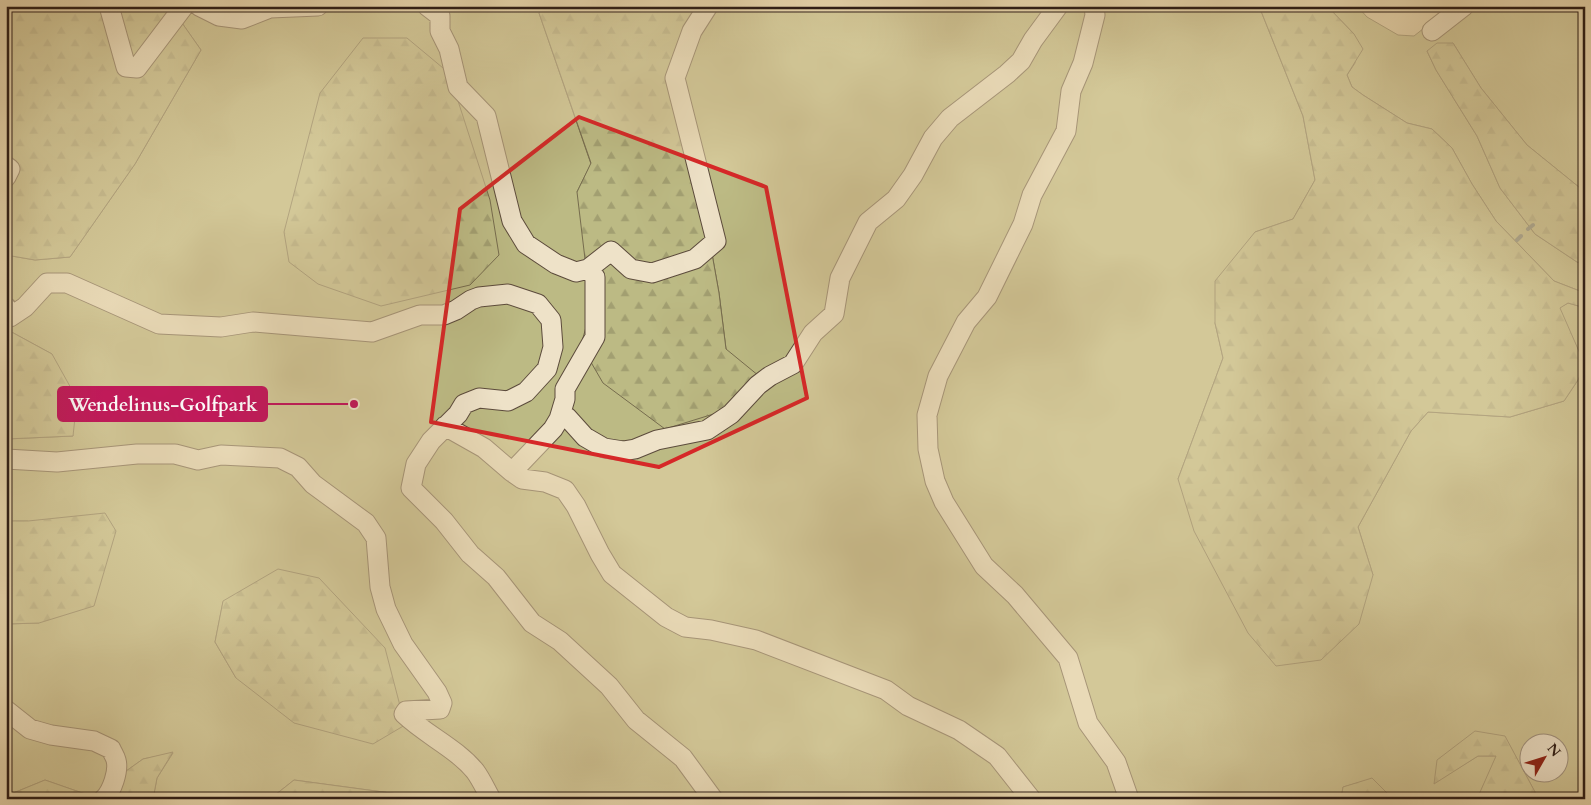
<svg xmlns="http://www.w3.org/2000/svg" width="1591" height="805" viewBox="0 0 1591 805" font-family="Cardo,serif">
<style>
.grass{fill:#bcba84;stroke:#766c4e;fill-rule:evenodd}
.forest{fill:url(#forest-firs);stroke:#766c4e}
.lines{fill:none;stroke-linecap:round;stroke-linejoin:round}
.stream{stroke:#6f7974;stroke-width:4}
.minor-casing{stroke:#5c4b3c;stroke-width:21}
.minor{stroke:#eee2c8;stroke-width:19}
.marked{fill:none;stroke:#d62828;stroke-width:4;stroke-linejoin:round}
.leader{fill:none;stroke:#c2185b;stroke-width:2}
.callout-dot{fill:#c2185b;stroke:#eee2c8;stroke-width:2}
.callout{fill:#c2185b;stroke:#c2185b;stroke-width:2}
.callout-label{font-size:19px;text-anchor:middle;font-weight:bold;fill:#fff}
</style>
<defs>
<pattern id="forest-firs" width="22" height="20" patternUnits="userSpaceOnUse" patternTransform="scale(1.25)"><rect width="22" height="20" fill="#bcba84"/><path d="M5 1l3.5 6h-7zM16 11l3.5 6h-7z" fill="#a29f71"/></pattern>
</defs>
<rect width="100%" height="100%" fill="#e5d3aa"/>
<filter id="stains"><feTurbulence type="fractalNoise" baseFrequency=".004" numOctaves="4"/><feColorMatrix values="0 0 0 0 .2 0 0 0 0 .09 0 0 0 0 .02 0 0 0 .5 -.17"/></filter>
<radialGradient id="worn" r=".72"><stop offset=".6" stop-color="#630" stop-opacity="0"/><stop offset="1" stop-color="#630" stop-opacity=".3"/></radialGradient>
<path class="grass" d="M132 6H544L539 13 591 164 577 192 726 349 719 293 681 80 698 32 718 6H1259L1303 116 1315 180 1293 219 1255 232 1215 323 1223 358 1178 479 1373 575 1358 527 1411 431 1428 412 1510 417 1564 401 1578 380 1585 365 1559 308 1568 303 1582 307 1585 306V799H1534L1535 792 1505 737 1434 783 1478 756H1497L1477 799H1393L1372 779 1343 787 1341 799H408L398 794 294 780 270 799H153L157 778 173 753 143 759 91 796 45 780 6 796V624L39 623 28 521H6V439L73 436 52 354 6 329V255L35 260 70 257 135 164 201 50 175 13ZM223 602 236 678 215 642ZM1528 742H1558V772H1528Z
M1327 6H1357L1367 17 1398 35 1414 36 1452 6H1584L1585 192 1527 145 1481 88 1453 43 1427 51 1436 70 1477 136 1500 188 1535 234 1577 262 1585 264V293L1554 281 1496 221 1472 184 1452 148 1432 129 1407 123 1363 95 1352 87 1347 75 1355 63 1354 34Z"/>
<path class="forest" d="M6 6H132L175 13 201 50 135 164 70 257 35 260 6 255Z
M544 6H718L698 32 681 80 719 293 726 349 759 376 733 408 665 429 603 383 581 345 591 309 577 192 591 163 539 13Z
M1259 6H1327L1354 34 1363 49 1347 75 1352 87 1363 95 1407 123 1432 129 1452 148 1472 184 1496 221 1554 281 1585 293V306L1582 307 1568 303 1560 308 1585 365 1578 380 1564 401 1510 417 1428 412 1411 431 1358 527 1373 575 1359 624 1321 660 1276 666 1248 633 1194 531 1178 479 1223 358 1215 323V281L1255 232 1293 219 1315 180 1303 116Z
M363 38H407L449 73 490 200 499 255 470 285 381 306 318 284 289 262 284 232 320 93Z
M1437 43H1453L1481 88 1527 145 1585 192V264L1577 262 1535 234 1500 188 1477 136 1436 70 1427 51Z
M6 329 52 354 77 399 73 436 6 439Z
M105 513 116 531 94 606 39 623 6 624V521H28Z
M278 569 319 578 385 648 405 725 373 744 294 723 236 678 215 642 223 601Z
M1475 731 1505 736 1535 792 1534 799H1477L1496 756H1478L1434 784 1437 760Z
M173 752 157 778 153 799H6V796L45 780 91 796 143 759Z
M1372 778 1393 799H1341L1343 787Z
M294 780 398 794 408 799H270Z"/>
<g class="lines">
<path class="stream" d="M1528 229 1533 225
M1517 240 1521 236"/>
<g class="minor-casing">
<path id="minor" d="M109 6 126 67 137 68 184 6
M199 6 219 16 242 19 270 8 318 6
M427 6 440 16V31L449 49 458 87 486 116 512 221 526 244 556 264 576 272 588 269 595 277V337L565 389V399L559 419
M1094 6 1095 15 1083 63 1071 91 1066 131 1032 195 1023 224 987 297 966 322 938 376 927 415 928 449 935 481 944 502 984 566 1015 595 1068 658 1088 723 1116 762 1129 799
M1432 31 1464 6
M6 166 10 169 6 177
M588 269 611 251 631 269 652 273 695 259 716 241 675 78 692 31 708 6
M6 307 10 317 25 307 47 283H67L159 324 221 327 253 322 372 332 420 315H444L456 310 471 300 479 297 508 294 538 304 551 320 553 347 547 369 526 392 508 401 479 398 464 404 458 414 431 441 416 464 411 488 444 521 470 554 496 577 532 623 560 641 609 686 636 720 683 758 713 799
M445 426 484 448 512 472 522 479 545 482 565 490 576 506 600 554 612 574 666 617 685 627 711 630 756 640 886 690 908 706 959 730 997 756 1031 799
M6 459 57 462 137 454H175L198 460 221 455 280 458 298 467 313 484 366 523 376 538 380 587 386 609 403 644 437 692 442 703 440 709 406 711 404 714C426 735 456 748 475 771 481 779 486 790 491 799
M512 472 553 429 559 419 567 417 585 437 604 448 623 451 635 449 657 440 707 430 731 414 758 385 770 376 793 364 813 333 834 314 840 278 868 222 896 199 913 175 933 138 950 118 1007 74 1021 61 1033 40 1058 6
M6 710 30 729 51 735 94 741 111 749C112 752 115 756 116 760 119 771 112 791 104 799"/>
</g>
<use href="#minor" class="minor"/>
</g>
<path d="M0 0H1591V805H0ZM579 117 766 187 807 398 659 467 431 422 460 209Z" fill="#e5d3aa" fill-opacity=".55" fill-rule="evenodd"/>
<path class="marked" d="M579 117 766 187 807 398 659 467 431 422 460 209Z"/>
<path class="leader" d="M354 404L267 404"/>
<circle class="callout-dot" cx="354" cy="404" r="5"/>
<rect class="callout" x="58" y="387" width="209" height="34" rx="5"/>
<g class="callout-label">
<text x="163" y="411">Wendelinus-Golfpark</text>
</g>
<rect width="1591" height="805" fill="none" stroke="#e5d3aa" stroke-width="25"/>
<rect x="8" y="8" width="1576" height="790" fill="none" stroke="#2f1e17" stroke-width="2.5"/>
<rect x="12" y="12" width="1566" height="780" fill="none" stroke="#2f1e17"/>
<g transform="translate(1544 758) rotate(51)"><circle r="24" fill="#eee2c8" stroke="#a29481"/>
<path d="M0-4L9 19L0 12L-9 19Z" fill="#8f2418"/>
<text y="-8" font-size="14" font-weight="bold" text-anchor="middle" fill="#2f1e17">N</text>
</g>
<rect width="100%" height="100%" filter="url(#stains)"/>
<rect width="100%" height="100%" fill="url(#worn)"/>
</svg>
